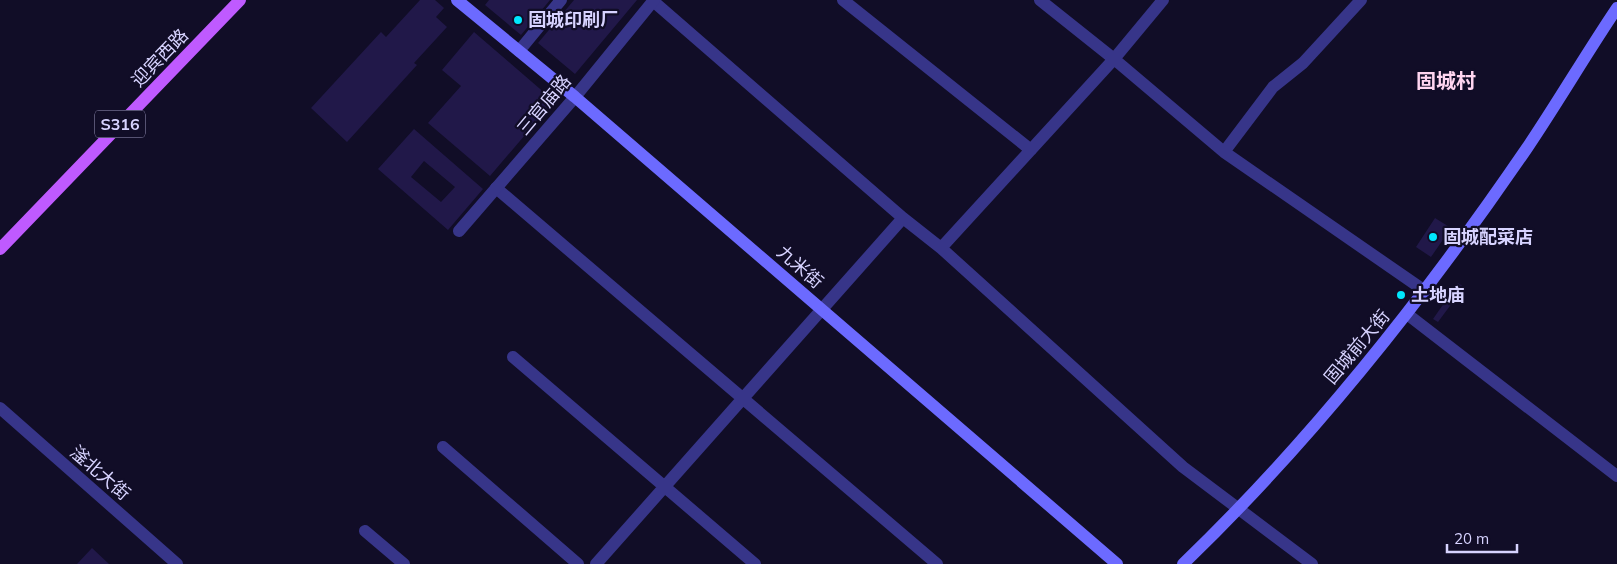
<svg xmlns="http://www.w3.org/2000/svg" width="1617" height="564" viewBox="0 0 1617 564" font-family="Mulish,'Noto Sans SC',sans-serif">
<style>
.building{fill:#211849;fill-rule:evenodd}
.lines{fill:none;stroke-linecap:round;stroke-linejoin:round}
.lane{stroke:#373589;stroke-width:12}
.street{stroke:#373589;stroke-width:12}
.secondary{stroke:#6c6aff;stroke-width:12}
.primary{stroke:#bf5aff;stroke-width:12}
.poi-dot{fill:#00e7fe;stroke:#110d27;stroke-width:2}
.labels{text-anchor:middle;stroke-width:4.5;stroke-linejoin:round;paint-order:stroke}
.shield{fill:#110d27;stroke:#9c98be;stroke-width:1}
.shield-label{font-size:16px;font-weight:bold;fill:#d7d3ff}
.poi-label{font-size:18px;font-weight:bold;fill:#d7d3ff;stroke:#110d27;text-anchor:start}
.street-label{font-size:18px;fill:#d7d3ff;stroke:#110d27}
.quarter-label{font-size:20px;font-weight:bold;fill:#ffd5f0;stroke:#110d27}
</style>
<rect width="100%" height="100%" fill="#110d27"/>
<path class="building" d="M420 0H435L444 8 436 17 447 27 414 63 417 65 347 142 311 108 381 32 386 37Z
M489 0H550L521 35 485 5Z
M574 0H637L575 74 538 43Z
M474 32 554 101 490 176 428 123 461 86 442 70Z
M414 129 483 189 448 230 378 169ZM424 161 455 187 441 202 411 177Z
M1435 218 1451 228 1431 257 1416 247Z
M1458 283 1464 287 1438 322 1433 319Z
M92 548 109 564H77Z"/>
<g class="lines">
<path class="lane" d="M843 0 1031 150
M1040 0 1114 59 1224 152 1425 291
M653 1 903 218 941 248 1183 467 1312 564
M519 51 561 0
M1224 152 1273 87 1303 63 1361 0
M496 188 937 564
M941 248 1114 59 1163 0
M1407 314 1617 476
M513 357 755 564
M0 408 177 564
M443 447 578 564
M365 531 404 564
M596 564 903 218"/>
<path class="street" d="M459 231 575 97 654 0"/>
<path class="secondary" d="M457 0 575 97 1117 564
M1183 564C1313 439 1426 296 1527 148 1558 102 1586 54 1617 8"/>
<path class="primary" d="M0 249 240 0"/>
</g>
<g class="poi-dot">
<circle cx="518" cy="20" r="5"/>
<circle cx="1433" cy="237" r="5"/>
<circle cx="1401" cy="295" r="5"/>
</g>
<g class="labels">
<rect class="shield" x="95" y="110.5" width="50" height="27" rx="4"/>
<g class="shield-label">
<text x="120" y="130">S316</text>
</g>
<g class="poi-label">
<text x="528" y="26">固城印刷厂</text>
<text x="1443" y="243">固城配菜店</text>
<text x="1411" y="301">土地庙</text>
</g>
<g class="street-label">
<text transform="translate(160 58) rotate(-46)" y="6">迎宾西路</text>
<text transform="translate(544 105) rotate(-50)" y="6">三官庙路</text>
<text transform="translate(800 267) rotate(41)" y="6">九米街</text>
<text transform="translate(1357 347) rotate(-50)" y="6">固城前大街</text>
<text transform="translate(100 473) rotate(41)" y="6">滏北大街</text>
</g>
<g class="quarter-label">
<text x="1446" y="88">固城村</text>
</g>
</g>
<path d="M1447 544v8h70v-8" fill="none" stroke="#d7d3ff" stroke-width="2.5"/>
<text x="1454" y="544" font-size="15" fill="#d7d3ff" stroke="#110d27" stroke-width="4" paint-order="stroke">20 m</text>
</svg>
